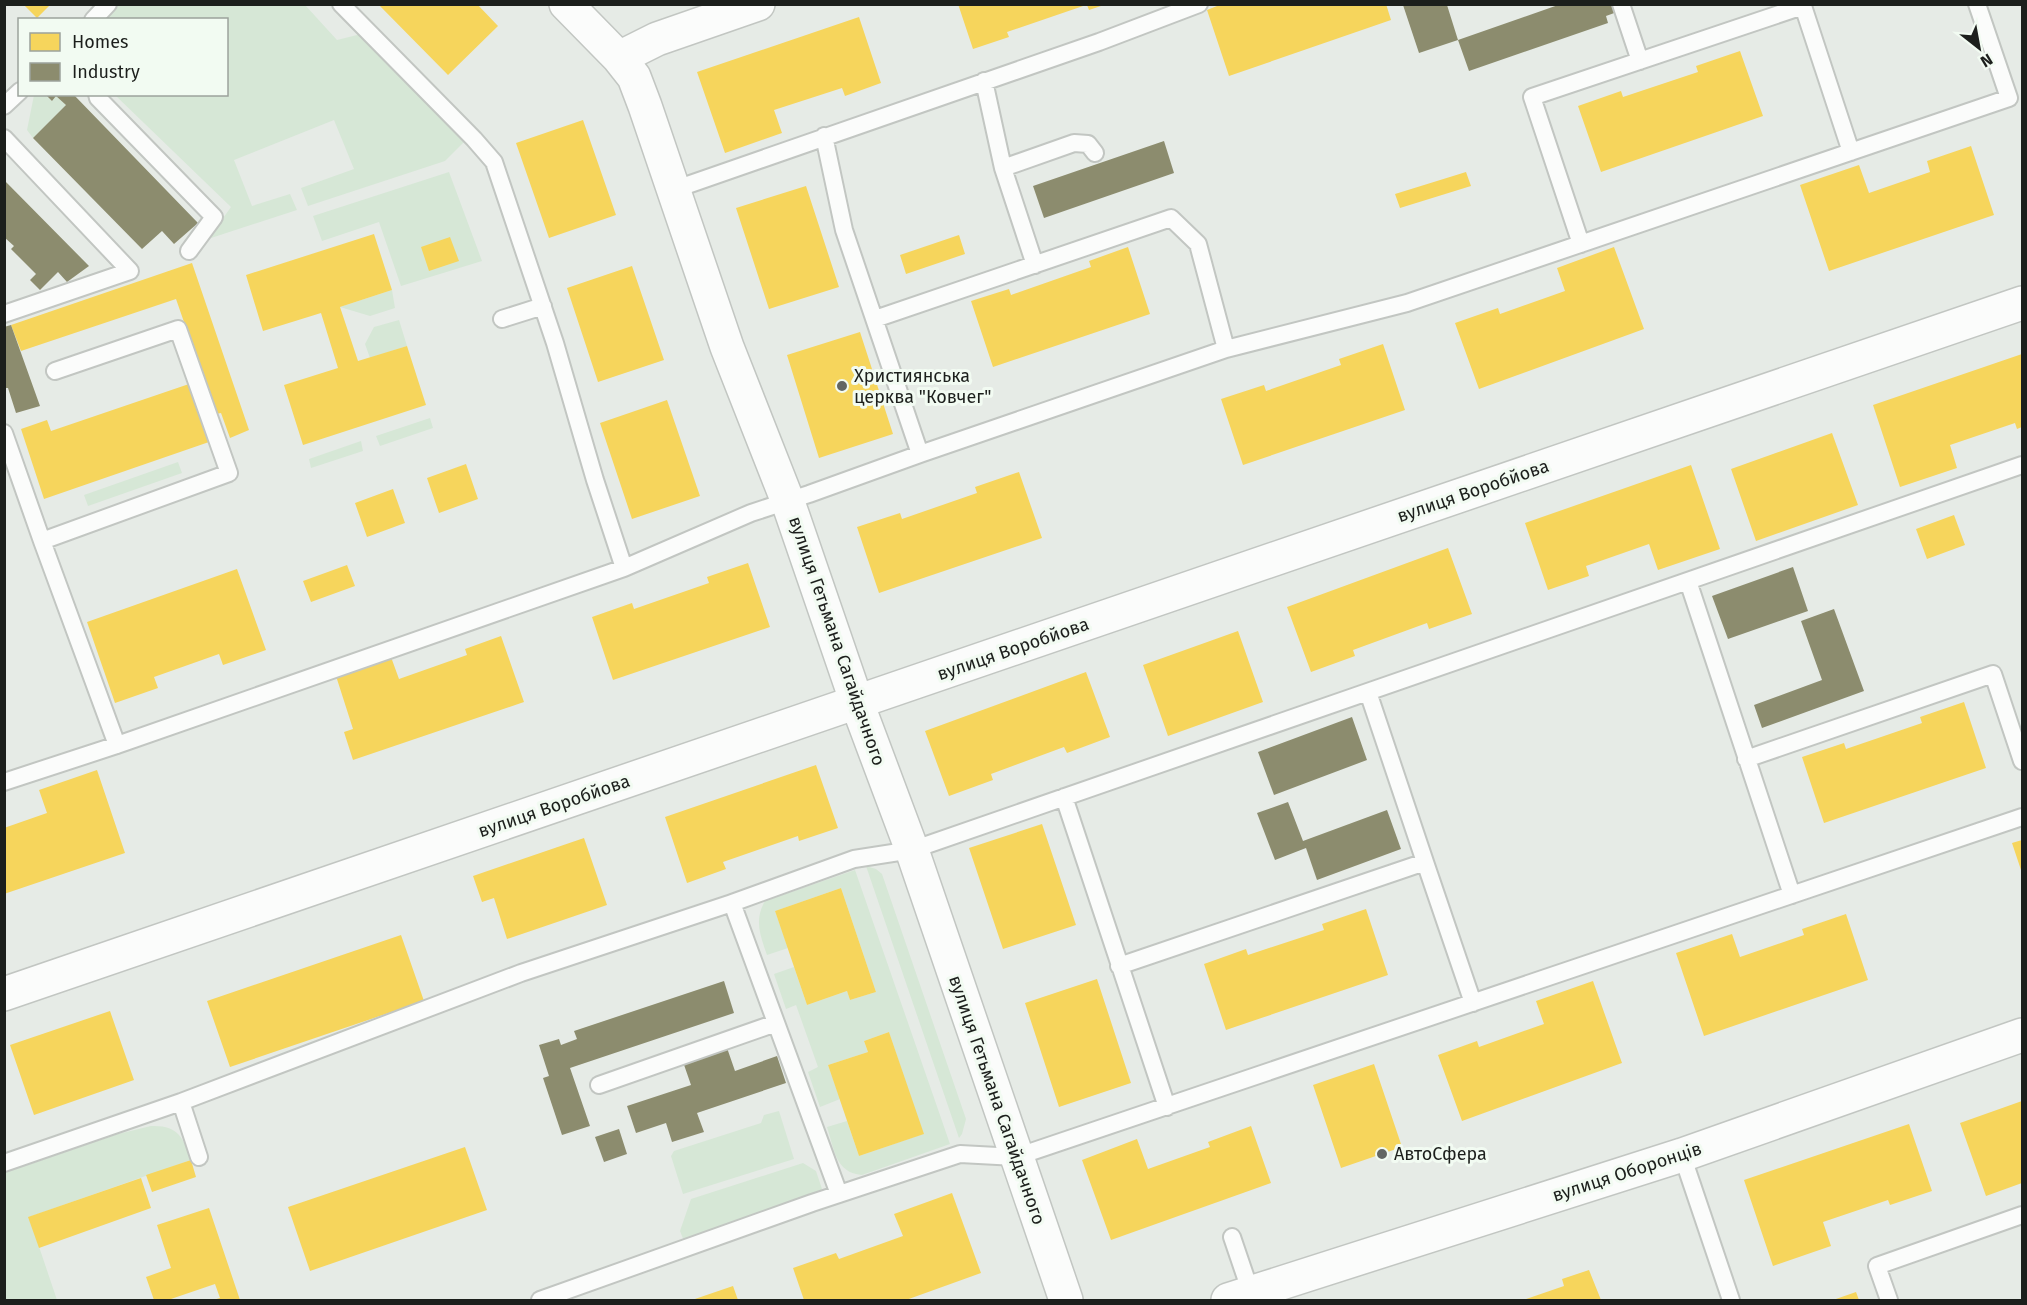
<svg xmlns="http://www.w3.org/2000/svg" width="2027" height="1305" viewBox="0 0 2027 1305" font-family="'Fira Sans',sans-serif">
<style>
.green{fill:#d6e7d6}
.homes{fill:#f6d55c}
.industry{fill:#8c8c6e}
.lines{fill:none;stroke-linecap:round;stroke-linejoin:round}
.lane-casing{stroke:#c2c6c2;stroke-width:20}
.street-casing{stroke:#c2c6c2;stroke-width:36}
.lane{stroke:#fbfcfb;stroke-width:16}
.street{stroke:#fbfcfb;stroke-width:33}
.poi-dot{fill:#636663;stroke:#f2fbf2;stroke-width:2}
.labels{text-anchor:middle;stroke-width:6;stroke-linejoin:round;paint-order:stroke}
.poi-label{font-size:18px;fill:#1c1f1c;stroke:#f2fbf2;text-anchor:start}
.street-label{font-size:18px;fill:#1c1f1c;stroke:#f2fbf2}
</style>
<rect width="100%" height="100%" fill="#e6ebe6"/>
<path class="green" d="M117 5H305L337 40 361 34 465 141 445 161 308 206 301 188 354 169 334 120 234 160 252 206 290 194 297 210 208 239 231 207 115 95 226 94V20H102Z
M34 95H45L52 101 56 96 66 105 33 138 27 130Z
M449 172 482 261 401 286 379 222 322 241 313 216Z
M392 290 395 308 370 316 340 307Z
M399 320 407 346 370 358 365 344 374 327Z
M430 418 433 428 380 446 376 436Z
M361 441 363 451 311 468 309 459Z
M178 462 182 473 88 506 84 495Z
M866 866 876 869 882 874 966 1119 962 1134 959 1138Z
M855 870 950 1144 862 1175C835 1173 834 1148 827 1127L847 1121 859 1156 923 1134 889 1032 864 1041 868 1052 828 1065 840 1099 820 1107 808 1072 818 1067 796 1005 786 1009 774 974 794 967 807 1005 847 991 850 1000 876 992 841 888 775 911 788 948 767 955C760 935 754 920 765 901Z
M779 1111 794 1159 683 1194 671 1156 674 1151 761 1123 764 1115Z
M151 1126C178 1125 183 1137 191 1160L29 1217 57 1300H5L4 1173 118 1134Z
M803 1163 816 1171 822 1189 819 1192 684 1241 680 1231 691 1199Z"/>
<path class="homes" d="M23 4H51L37 18Z
M378 4H477L498 26 448 75Z
M958 4H1086V5L1007 32 1009 37 973 49Z
M1222 4H1386L1391 20 1229 76 1207 10Z
M1087 5H1104L1089 10Z
M859 17 881 83 845 96 842 88 774 110 782 133 725 153 697 72Z
M1740 51 1763 116 1601 172 1578 106 1621 91 1623 97 1698 72 1696 66Z
M583 120 616 215 549 238 516 143Z
M1971 146 1994 215 1829 271 1800 185 1859 165 1869 193 1930 172 1927 161Z
M1466 172 1471 186 1400 208 1395 194Z
M806 186 839 287 769 309 736 208Z
M374 234 392 290 340 307 358 361 407 346 426 405 303 445 284 385 338 368 321 313 263 331 246 275Z
M959 235 965 254 906 274 900 255Z
M450 237 459 261 429 271 421 247Z
M1128 247 1150 314 993 367 971 301 1009 289 1011 295 1091 267 1089 261Z
M1614 247 1644 329 1479 389 1455 323 1498 308 1500 314 1565 291 1557 268Z
M192 263 249 430 230 438 221 413 216 414 176 299 21 351 11 325Z
M632 266 664 360 598 382 567 288Z
M860 332 893 434 819 458 787 355Z
M1383 344 1405 410 1243 465 1221 399 1264 385 1266 391 1341 365 1339 359Z
M2022 354V427L2017 429 2015 423 1950 445 1957 468 1900 487 1873 405Z
M189 384 209 442 44 499 21 429 47 420 51 431Z
M667 400 700 496 632 519 600 423Z
M1832 433 1858 505 1756 541 1731 469Z
M466 464 478 499 439 513 427 478Z
M1691 465 1720 549 1658 570 1649 544 1586 566 1589 576 1548 590 1525 523Z
M1019 472 1042 538 879 593 857 527 900 513 902 519 977 493 975 487Z
M393 489 405 523 367 537 355 503Z
M1954 515 1965 545 1927 559 1916 529Z
M1448 548 1472 614 1429 629 1427 623 1353 650 1355 656 1311 672 1287 607Z
M748 563 770 627 613 680 592 617 632 603 634 609 709 583 707 577Z
M347 565 355 586 311 602 303 581Z
M237 569 266 650 223 665 219 654 154 677 158 688 115 703 87 622Z
M1238 631 1263 702 1168 736 1143 665Z
M501 636 524 702 353 760 344 732 353 729 336 676 391 657 399 679 467 655 465 649Z
M1086 672 1110 737 1067 753 1064 747 991 774 993 780 949 796 925 731Z
M1964 702 1986 768 1824 823 1802 757 1844 743 1846 749 1922 723 1920 717Z
M816 765 838 828 799 841 798 836 723 862 726 869 687 883 665 817Z
M97 770 125 853 4 894V828L47 813 39 790Z
M1042 824 1076 925 1003 949 969 848Z
M584 838 607 905 507 939 494 898 482 902 473 876Z
M2022 840V873L2012 843Z
M841 888 876 992 850 1000 847 991 807 1005 775 911Z
M1366 909 1388 975 1226 1030 1204 964 1246 949 1248 955 1324 930 1322 924Z
M1846 914 1868 980 1704 1036 1676 953 1732 934 1740 957 1804 935 1802 929Z
M401 935 424 1001 230 1067 207 1001Z
M1097 979 1131 1083 1059 1107 1025 1003Z
M1593 981 1622 1063 1462 1121 1438 1055 1477 1041 1479 1047 1544 1024 1536 1001Z
M110 1011 134 1080 34 1115 10 1045Z
M889 1032 924 1134 859 1156 828 1065 868 1052 864 1041Z
M1374 1064 1402 1147 1341 1168 1313 1085Z
M2022 1101V1183L1986 1196 1960 1123Z
M1909 1124 1932 1191 1890 1205 1888 1200 1823 1222 1831 1246 1773 1266 1744 1180Z
M1251 1126 1271 1183 1111 1240 1082 1160 1137 1139 1148 1169 1210 1147 1208 1142Z
M465 1147 487 1210 310 1271 288 1207Z
M191 1160 196 1177 152 1192 146 1175Z
M141 1178 151 1208 39 1248 28 1217Z
M952 1193 981 1273 906 1300H804L793 1268 836 1253 839 1259 903 1236 894 1214Z
M209 1208 240 1300H213L220 1298 215 1284 168 1300H154L146 1277 171 1268 157 1225Z
M1589 1270 1601 1300H1523L1564 1286 1562 1279Z
M733 1286 738 1300H692Z
M1856 1292 1859 1300H1833Z"/>
<path class="industry" d="M1561 4H1614L1617 12 1606 16 1608 23 1469 71 1458 40 1419 53 1403 5H1447L1458 40Z
M45 94H73L198 223 174 244 162 231 142 249 33 138 66 105 56 96 52 101Z
M1164 141 1174 173 1044 218 1033 186Z
M4 180 89 266 67 282 58 272 40 290 30 280 36 274 11 249 14 246 4 237Z
M11 325 40 406 16 413 8 388H4V327Z
M1793 567 1808 611 1728 639 1712 596Z
M1834 609 1864 691 1762 728 1754 705 1822 680 1801 621Z
M1352 717 1367 760 1274 795 1258 752Z
M1288 802 1303 841 1387 810 1401 849 1317 880 1306 848 1275 860 1257 813Z
M724 981 734 1013 570 1068 590 1126 562 1135 543 1078 549 1076 539 1045 559 1039 561 1045 577 1039 574 1031Z
M726 1045 735 1071 777 1056 786 1083 697 1113 704 1132 672 1142 666 1123 636 1133 627 1106 691 1085 682 1059Z
M619 1129 627 1154 604 1162 595 1137Z"/>
<g class="lines">
<g class="lane-casing">
<path id="lane" d="M1621 4 1640 61
M93 20 108 4
M984 81 1003 168 1035 265
M97 94 98 98 214 217 189 251
M4 106 20 91
M4 138 130 271 4 314
M1003 168 1074 143 1088 144 1095 153
M673 190 1099 42 1199 4
M1581 244 1532 97 1803 6 1851 152
M502 319 543 306
M875 319 1171 218 1198 244 1226 349
M4 433 42 541 117 745
M920 454 1226 349 1407 303 2009 98 1977 4
M42 541 229 473 178 329 55 371
M624 568 751 513 809 494 920 454 844 230 824 136
M1688 581 1792 895
M1368 692 1425 862
M1746 759 1993 674 2022 761
M4 782 117 745 624 568 595 480 555 343 494 162 474 139 341 4
M1064 797 1167 1107
M732 903 839 1194
M1119 966 1425 862 1473 1003
M599 1085 776 1023
M181 1102 199 1157
M1682 1155 1731 1300
M4 1163 181 1102 521 973 732 903 854 859 912 850 2022 465
M1232 1237 1251 1293
M540 1300 812 1203 960 1154 1016 1157 2022 817
M1889 1300 1877 1266 2022 1215"/>
</g>
<g class="street-casing">
<path id="street" d="M566 4 619 58 634 77 645 106 727 347 788 502 857 703 912 850 1066 1300
M619 58 657 39 758 4
M4 994 2022 303
M1228 1300 1682 1155 2022 1035"/>
</g>
<use href="#lane" class="lane"/>
<use href="#street" class="street"/>
</g>
<g class="poi-dot">
<circle cx="842" cy="386" r="6"/>
<circle cx="1382" cy="1154" r="6"/>
</g>
<g class="labels">
<g class="poi-label">
<text x="854" y="382">Християнська<tspan x="854" dy="21">церква "Ковчег"</tspan></text>
<text x="1394" y="1160">АвтоСфера</text>
</g>
<g class="street-label">
<text transform="translate(1473 491) rotate(-19)" y="6">вулиця Воробйова</text>
<text transform="translate(837 641) rotate(71)" y="6">вулиця Гетьмана Сагайдачного</text>
<text transform="translate(1013 649) rotate(-19)" y="6">вулиця Воробйова</text>
<text transform="translate(554 806) rotate(-19)" y="6">вулиця Воробйова</text>
<text transform="translate(997 1100) rotate(71)" y="6">вулиця Гетьмана Сагайдачного</text>
<text transform="translate(1627 1172) rotate(-18)" y="6">вулиця Оборонців</text>
</g>
</g>
<rect width="2027" height="1305" fill="none" stroke="#1c1f1c" stroke-width="12"/>
<rect x="18" y="18" width="210" height="78" fill="#f2fbf2" stroke="#9ca39c" stroke-width="1.5"/>
<rect x="30" y="33" width="30" height="18" fill="#f6d55c" stroke="#9ca39c" stroke-width="1.5"/>
<text x="72" y="48" font-size="18" fill="#1c1f1c">Homes</text>
<rect x="30" y="63" width="30" height="18" fill="#8c8c6e" stroke="#9ca39c" stroke-width="1.5"/>
<text x="72" y="78" font-size="18" fill="#1c1f1c">Industry</text>
<g transform="translate(1979 48) rotate(149)" stroke="#f2fbf2" stroke-width="4.5" paint-order="stroke">
<path d="M0-4.5L10 22L0 15L-10 22Z" fill="#1c1f1c"/>
<text y="-9" font-size="16" font-weight="bold" text-anchor="middle" fill="#1c1f1c">N</text>
</g>
</svg>
